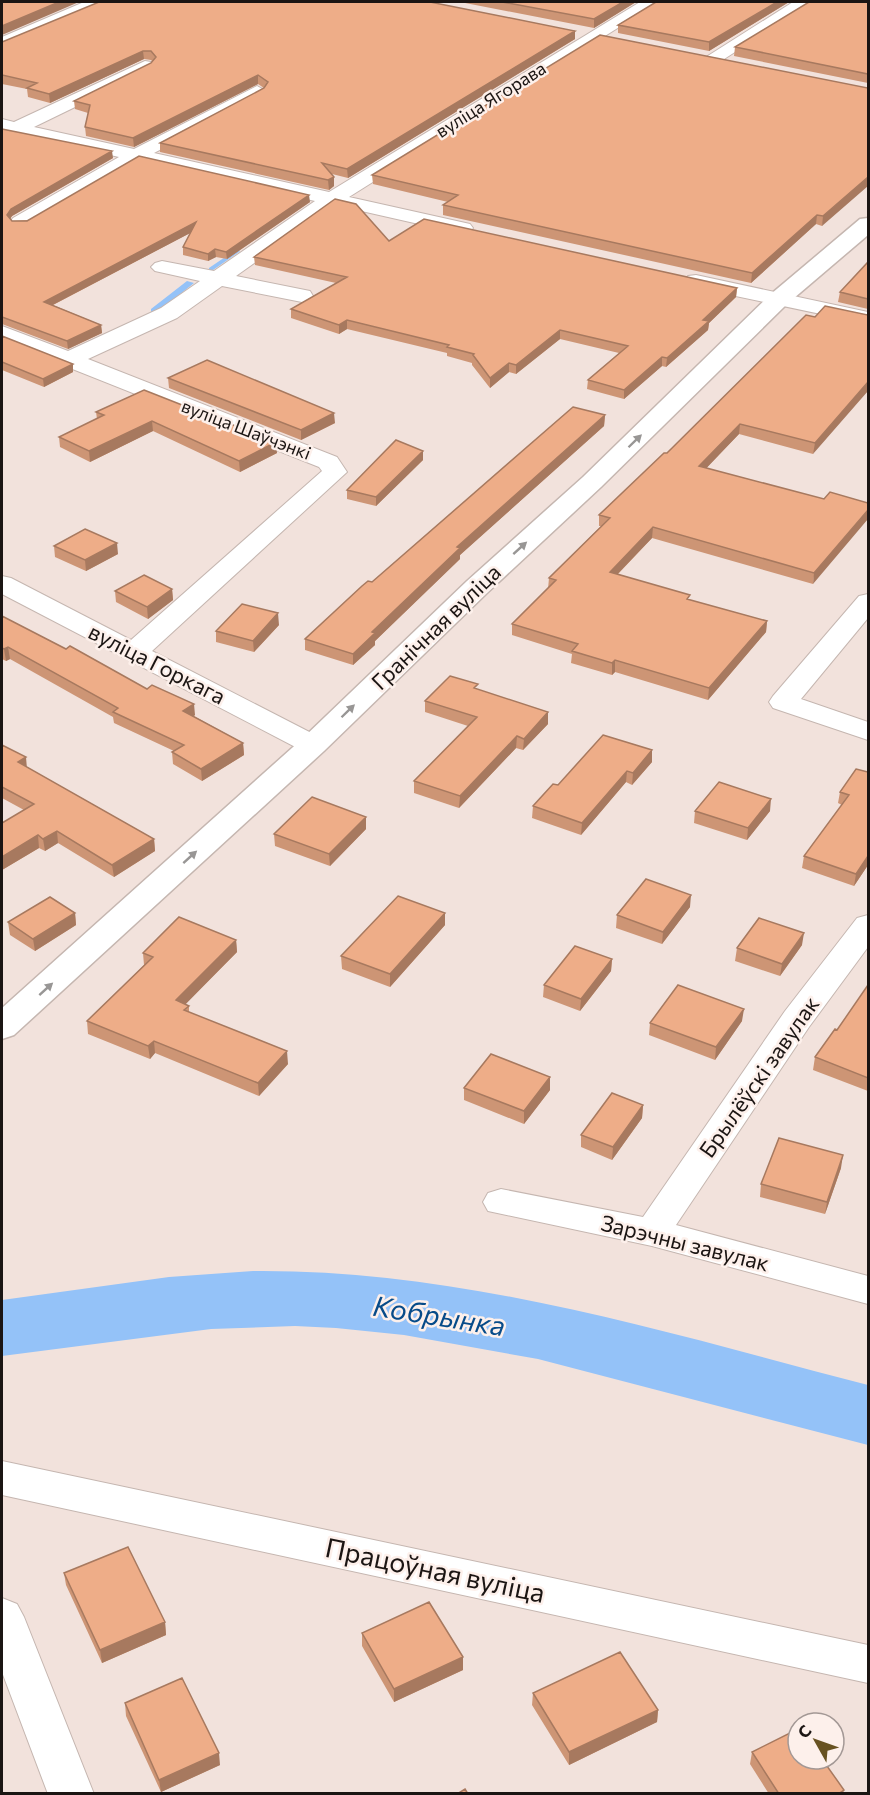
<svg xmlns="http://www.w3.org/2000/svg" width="870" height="1795" viewBox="0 0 870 1795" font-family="Commissioner,sans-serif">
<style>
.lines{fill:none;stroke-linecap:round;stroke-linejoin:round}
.stream{fill:#94c2f8;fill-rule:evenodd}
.river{fill:#94c2f8;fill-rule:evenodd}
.street-casing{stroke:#c5b6b0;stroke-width:2}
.secondary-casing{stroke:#c5b6b0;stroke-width:3}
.street{fill:#fff;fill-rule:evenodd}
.secondary{fill:#fff;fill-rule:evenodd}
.wall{fill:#cd9575}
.shaded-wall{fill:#a7795f}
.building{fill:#eead88;stroke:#a7795f;stroke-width:1.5}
.oneway{fill:#989695}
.labels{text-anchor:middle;stroke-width:5;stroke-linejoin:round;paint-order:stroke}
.far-street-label{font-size:18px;fill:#1b1513;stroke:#fdf0eb}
.street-label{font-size:22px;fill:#1b1513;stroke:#fdf0eb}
.near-street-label{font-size:27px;fill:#1b1513;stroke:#fdf0eb}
.near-water-label{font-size:28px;font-style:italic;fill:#074b89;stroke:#fdf0eb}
</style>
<rect width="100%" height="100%" fill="#f2e2dc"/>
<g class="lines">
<path class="stream" d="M237 249 240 251 239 252 213 270H209V268Z
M187 281 194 283 157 313H151V309Z"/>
<path class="river" d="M253 1271C463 1269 667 1333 868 1385V1445L538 1359 404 1335 336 1328 295 1326 211 1329 2 1356V1300L169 1277Z"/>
<g class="street-casing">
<path id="street" d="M84 2H105L103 6 2 48V37Z
M640 2H659L349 197 470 224 473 228 470 232 463 234 335 205 236 276 310 291 313 296 310 301 302 302 222 286 177 318 88 359 337 457 347 472 152 651 323 739 327 745 323 751 313 754 303 751 2 594V576L11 578 131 640 322 471 319 467 2 341V326L68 351 161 308 200 281 155 271 151 267 155 263 162 261 214 271 315 201 139 161 27 226H13L10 222 13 218 119 157 18 134 3 135 2 119 14 122 145 61 151 62 154 66 151 70 34 127 134 149 257 86 266 91 263 95 154 153 329 192Z
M793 2H812L718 63 712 64 703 59Z
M696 275 868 312V324L688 286 685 281 688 276Z
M868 594V618L801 699 868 722V740L773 708 769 702 773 696 859 596Z
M868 915V947L809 1027 676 1225 868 1276V1304L652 1246 488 1211 483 1202 488 1193 501 1189 643 1217 785 1011 857 918Z
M2 1461 868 1645V1683L2 1495Z
M2 1598 17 1604 24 1617 94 1794H48L2 1672Z"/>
</g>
<g class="secondary-casing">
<path id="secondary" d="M868 218V235L787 304 601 487 487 593 324 751 14 1035 2 1039V1008L302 739 467 581 583 477 771 294 860 219Z"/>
</g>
<use href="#street" class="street"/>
<use href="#secondary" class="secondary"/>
</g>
<path class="wall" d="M460 2H636L594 28Z
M656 2H789L709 51 618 33V25Z
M868 2V84V83L734 56 735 47Z
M575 31V39L348 178 332 174 334 186 329 190 160 152V143L264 88 258 84 134 147 86 136 85 127 88 113 75 109 74 101 151 63 153 62 151 60 144 59 50 103 28 97 27 89 2 84V42Z
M868 88 822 226 816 224 751 283 443 215V205L448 202 373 184 372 175Z
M2 129 113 158 12 216 10 219 12 221 310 202 227 259 216 257 208 261 183 255V247L190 233 53 305 101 325 102 333 68 349 2 324Z
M389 241 737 288 736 297 709 323 708 330 666 367 662 366 624 399 587 389 588 380 619 353 560 339 516 374 509 372 490 388 472 365V363L447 356V353L347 329 339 334 291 318V309L336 283 255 265 254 257Z
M868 262V309L838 302 840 292Z
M868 315 813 454 739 434 706 468 824 499 813 584 652 538 618 574 690 600 767 621 766 632 708 700 615 672 612 675 571 663 572 654 512 635V624L548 589 549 578 601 526H599V515L667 453 815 317Z
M2 336 73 364V372L44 387 2 370Z
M168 378 335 423 301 440 169 388Z
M144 390 277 453 240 472 153 431 90 462 60 447 59 437 97 419 96 412Z
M605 415 604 426 460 555V559L375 641V645L353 665 305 650V639L372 582Z
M423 451V460L376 506 347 499V490Z
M54 546 118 554 86 571 55 557Z
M172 589 173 600 148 619 116 602 115 591Z
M2 616 195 715 194 716 243 743 244 755 202 781 173 764 172 752 174 751 114 723 113 717 10 659 6 661 2 659Z
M279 625 254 652 216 642V631Z
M478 690 548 724 523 750 516 748 459 808 414 793V781L468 726 425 712V701Z
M2 745 27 767 154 839 155 851 114 877 58 843 45 851 39 848 2 870V823L24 810 2 798Z
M652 750V762L632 785 626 782 581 835 532 818 533 806Z
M868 772V865L854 886 802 868 804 856 842 805 838 803 840 792Z
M695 811H770L747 840 694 823Z
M366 817V829L330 866 275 846 274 834Z
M690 907 662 944 616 928 617 915Z
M75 913 76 925 35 951 10 935 8 922Z
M445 913V925L390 987 342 969 341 956Z
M236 940 237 952 185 1004 189 1006V1012L288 1064 259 1096 155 1053 150 1059 88 1034 87 1021 144 965 143 953Z
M802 945 780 976 735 961 737 948Z
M612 959 611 971 580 1011 543 997 544 985Z
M868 985V1091L813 1070 815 1057 837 1030Z
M742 1021 715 1060 649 1035 650 1023Z
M464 1088 550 1090 524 1124 464 1100Z
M643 1105 642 1118 612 1160 581 1147V1135Z
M841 1168 825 1214 760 1197 761 1184Z
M64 1573 165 1622 166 1635 102 1663 66 1585Z
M362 1633 463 1657V1670L394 1702 362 1646Z
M533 1693 658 1710 657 1722 569 1765 532 1705Z
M125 1703 220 1765 161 1792 126 1716Z
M752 1752 844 1790 843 1794H769L750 1764Z"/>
<path class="shaded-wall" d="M59 2H79L2 35V26Z
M623 2H636L594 28V19Z
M777 2H789L709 51V42Z
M575 31V39L348 178 347 169Z
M143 51 144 59 50 103 49 94Z
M258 75V84L134 147 133 138Z
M112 151 113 158 12 216 8 222 7 215 11 209Z
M334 177V186L329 190 328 180Z
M868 177V186L822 226 823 216Z
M309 195 310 202 227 259 226 252Z
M817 215 816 224 751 283 752 273Z
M196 222V230L45 309 44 302Z
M215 249 216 257 208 261V254Z
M737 288 736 297 709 323 708 330 666 367 667 358 703 320Z
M347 320V329L339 334V325Z
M101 325 102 333 68 349 67 341Z
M560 330V339L516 374V365Z
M662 357V366L624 399V390Z
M509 363V372L490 388V378Z
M73 364V372L44 387 43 379Z
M868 382V391L813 454 815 443Z
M334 413 335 423 301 440V430Z
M605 415 604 426 460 555V559L375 641V645L353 665V654L372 632 457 547Z
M152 421 153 431 90 462 89 451Z
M740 424 739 434 698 477 699 466Z
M276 442 277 453 240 472 239 461Z
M423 451V460L376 506V497Z
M868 510V519L813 584 814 573Z
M653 527 652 538 609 583 610 572Z
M117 543 118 554 86 571 85 560Z
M172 589 173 600 148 619 147 607Z
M278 613 279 625 254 652 253 641Z
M767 621 766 632 708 700 709 688Z
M8 647 10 659 6 661 4 649Z
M615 660V672L612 675V663Z
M194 704 195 715 184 722 183 711Z
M548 712V724L523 750 524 739Z
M517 736 516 748 459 808 460 796Z
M243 743 244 755 202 781 201 769Z
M652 750V762L632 785 633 773Z
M26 757 27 769 18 762Z
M627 771 626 782 581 835 582 823Z
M771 799 770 811 747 840 748 828Z
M366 817V829L330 866 329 854Z
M57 831 58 843 45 851 43 839Z
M38 835 39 848 2 870V857Z
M154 839 155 851 114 877 112 865Z
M868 856V865L854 886 856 874Z
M691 895 690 907 662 944 663 932Z
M75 913 76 925 35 951 33 939Z
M445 913V925L390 987V974Z
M804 933 802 945 780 976 782 964Z
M236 940 237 952 177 1013 176 1000Z
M612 959 611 971 580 1011 581 999Z
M744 1009 742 1021 715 1060 716 1047Z
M154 1041 155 1053 150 1059 148 1046Z
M287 1051 288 1064 259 1096 258 1083Z
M550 1077V1090L524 1124V1111Z
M643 1105 642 1118 612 1160 613 1147Z
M843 1155 841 1168 825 1214 827 1202Z
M165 1622 166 1635 102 1663 100 1650Z
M463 1657V1670L394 1702V1689Z
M658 1710 657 1722 569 1765V1752Z
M219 1753 220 1765 161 1792 159 1780Z"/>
<path class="building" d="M2 2H59L2 26Z
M99 2H430L575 31 347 169 322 163 334 177 328 180 160 143 264 88 268 82 258 75 133 138 85 127 90 105 74 101 151 63 156 57 151 51H143L49 94 27 88 37 83 2 75V42Z
M502 2H623L594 19Z
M656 2H777L709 42 618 25Z
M809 2H868V74L735 47Z
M600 35 868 88V177L823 216 817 215 752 273 443 205 458 195 372 175Z
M2 129 112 151 11 209 7 215 12 221H27L139 156 309 195 226 252 215 249 208 254 183 247 196 222 44 302 101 325 67 341 2 317Z
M335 199 356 204 389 241 424 219 737 288 703 320 709 321 667 358 662 357 624 390 588 380 628 346 560 330 516 365 509 363 490 378 473 355 474 354 447 347 449 345 347 320 339 325 291 309 347 277 254 257Z
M868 262V299L840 292Z
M825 306 868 315V382L815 443 740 424 699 466 824 499 830 492 868 503V510L814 573 653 527 610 572 690 595 687 599 767 621 709 688 615 660 612 663 572 651 578 644 512 624 556 580 549 578 610 518 599 515 664 453H667L806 315 815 317Z
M2 336 73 364 43 379 2 362Z
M207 360 334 413 301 430 168 378Z
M144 390 276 442 239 461 152 421 89 451 59 437 104 415 96 412Z
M573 407 605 415 457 547 460 548 372 632 375 633 353 654 305 639 362 586 368 581 372 582Z
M396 440 423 451 376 497 347 490Z
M85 529 117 543 85 560 54 546Z
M144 575 172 589 147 607 115 591Z
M242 604 278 613 253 641 216 631Z
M2 616 66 649 70 646 147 689 152 685 194 704 183 711 243 743 201 769 172 752 184 745 113 712 118 708 8 647 4 649 2 648Z
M450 676 478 684 474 688 548 712 524 739 517 736 460 796 414 781 477 717 425 701Z
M603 735 652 750 633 773 627 771 582 823 533 806 553 784 558 785Z
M2 745 26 757 18 762 154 839 112 865 57 831 43 839 38 835 2 857V823L34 804 2 787Z
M856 769 868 772V856L856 874 804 856 849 795 840 792Z
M719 782 771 799 748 828 695 811Z
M312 797 366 817 329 854 274 834Z
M646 879 691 895 663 932 617 915Z
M398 896 445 913 390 974 341 956Z
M50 897 75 913 33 939 8 922Z
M179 917 236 940 176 1000 189 1006 184 1010 287 1051 258 1083 154 1041 148 1046 87 1021 153 957 143 953Z
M759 918 804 933 782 964 737 948Z
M575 946 612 959 581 999 544 985Z
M678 985 744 1009 716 1047 650 1023Z
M868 985V1078L815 1057 835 1029 837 1030Z
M491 1054 550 1077 524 1111 464 1088Z
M612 1093 643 1105 613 1147 581 1135Z
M779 1138 843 1155 827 1202 761 1184Z
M128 1547 165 1622 100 1650 64 1573Z
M429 1602 463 1657 394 1689 362 1633Z
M620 1652 658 1710 569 1752 533 1693Z
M182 1678 219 1753 159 1780 125 1703Z
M798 1729V1759H822L844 1790 838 1794H779L752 1752Z
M465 1789 468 1794H457Z"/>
<defs><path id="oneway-solid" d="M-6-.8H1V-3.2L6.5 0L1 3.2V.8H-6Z" transform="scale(1.5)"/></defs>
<g class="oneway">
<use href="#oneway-solid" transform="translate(635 441) rotate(-44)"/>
<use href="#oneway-solid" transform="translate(520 548) rotate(-42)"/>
<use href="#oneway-solid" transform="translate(348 711) rotate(-44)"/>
<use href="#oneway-solid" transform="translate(190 857) rotate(-42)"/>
<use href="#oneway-solid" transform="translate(46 989) rotate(-42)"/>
</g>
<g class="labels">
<g class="far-street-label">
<text transform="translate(491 100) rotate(-32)" y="6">вуліца Ягорава</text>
<text transform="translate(246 430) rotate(21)" y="6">вуліца Шаўчэнкі</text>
</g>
<g class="street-label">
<text transform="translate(436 627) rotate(-44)" y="8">Гранічная вуліца</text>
<text transform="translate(157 664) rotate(27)" y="8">вуліца Горкага</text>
<text transform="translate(759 1077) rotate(-55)" y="8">Брылёўскі завулак</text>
<text transform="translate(685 1243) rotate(14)" y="8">Зарэчны завулак</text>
</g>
<g class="near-street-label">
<text transform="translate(435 1571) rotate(12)" y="9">Працоўная вуліца</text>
</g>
<g class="near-water-label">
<text transform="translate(439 1316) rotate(9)" y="10">Кобрынка</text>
</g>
</g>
<rect width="870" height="1795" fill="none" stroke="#1b1513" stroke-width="6"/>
<g transform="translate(816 1741) rotate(310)"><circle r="28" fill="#fdf0eb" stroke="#a39895" stroke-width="1.5"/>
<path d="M0-4.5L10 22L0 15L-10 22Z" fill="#685221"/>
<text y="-9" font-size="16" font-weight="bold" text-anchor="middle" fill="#1b1513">С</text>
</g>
</svg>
